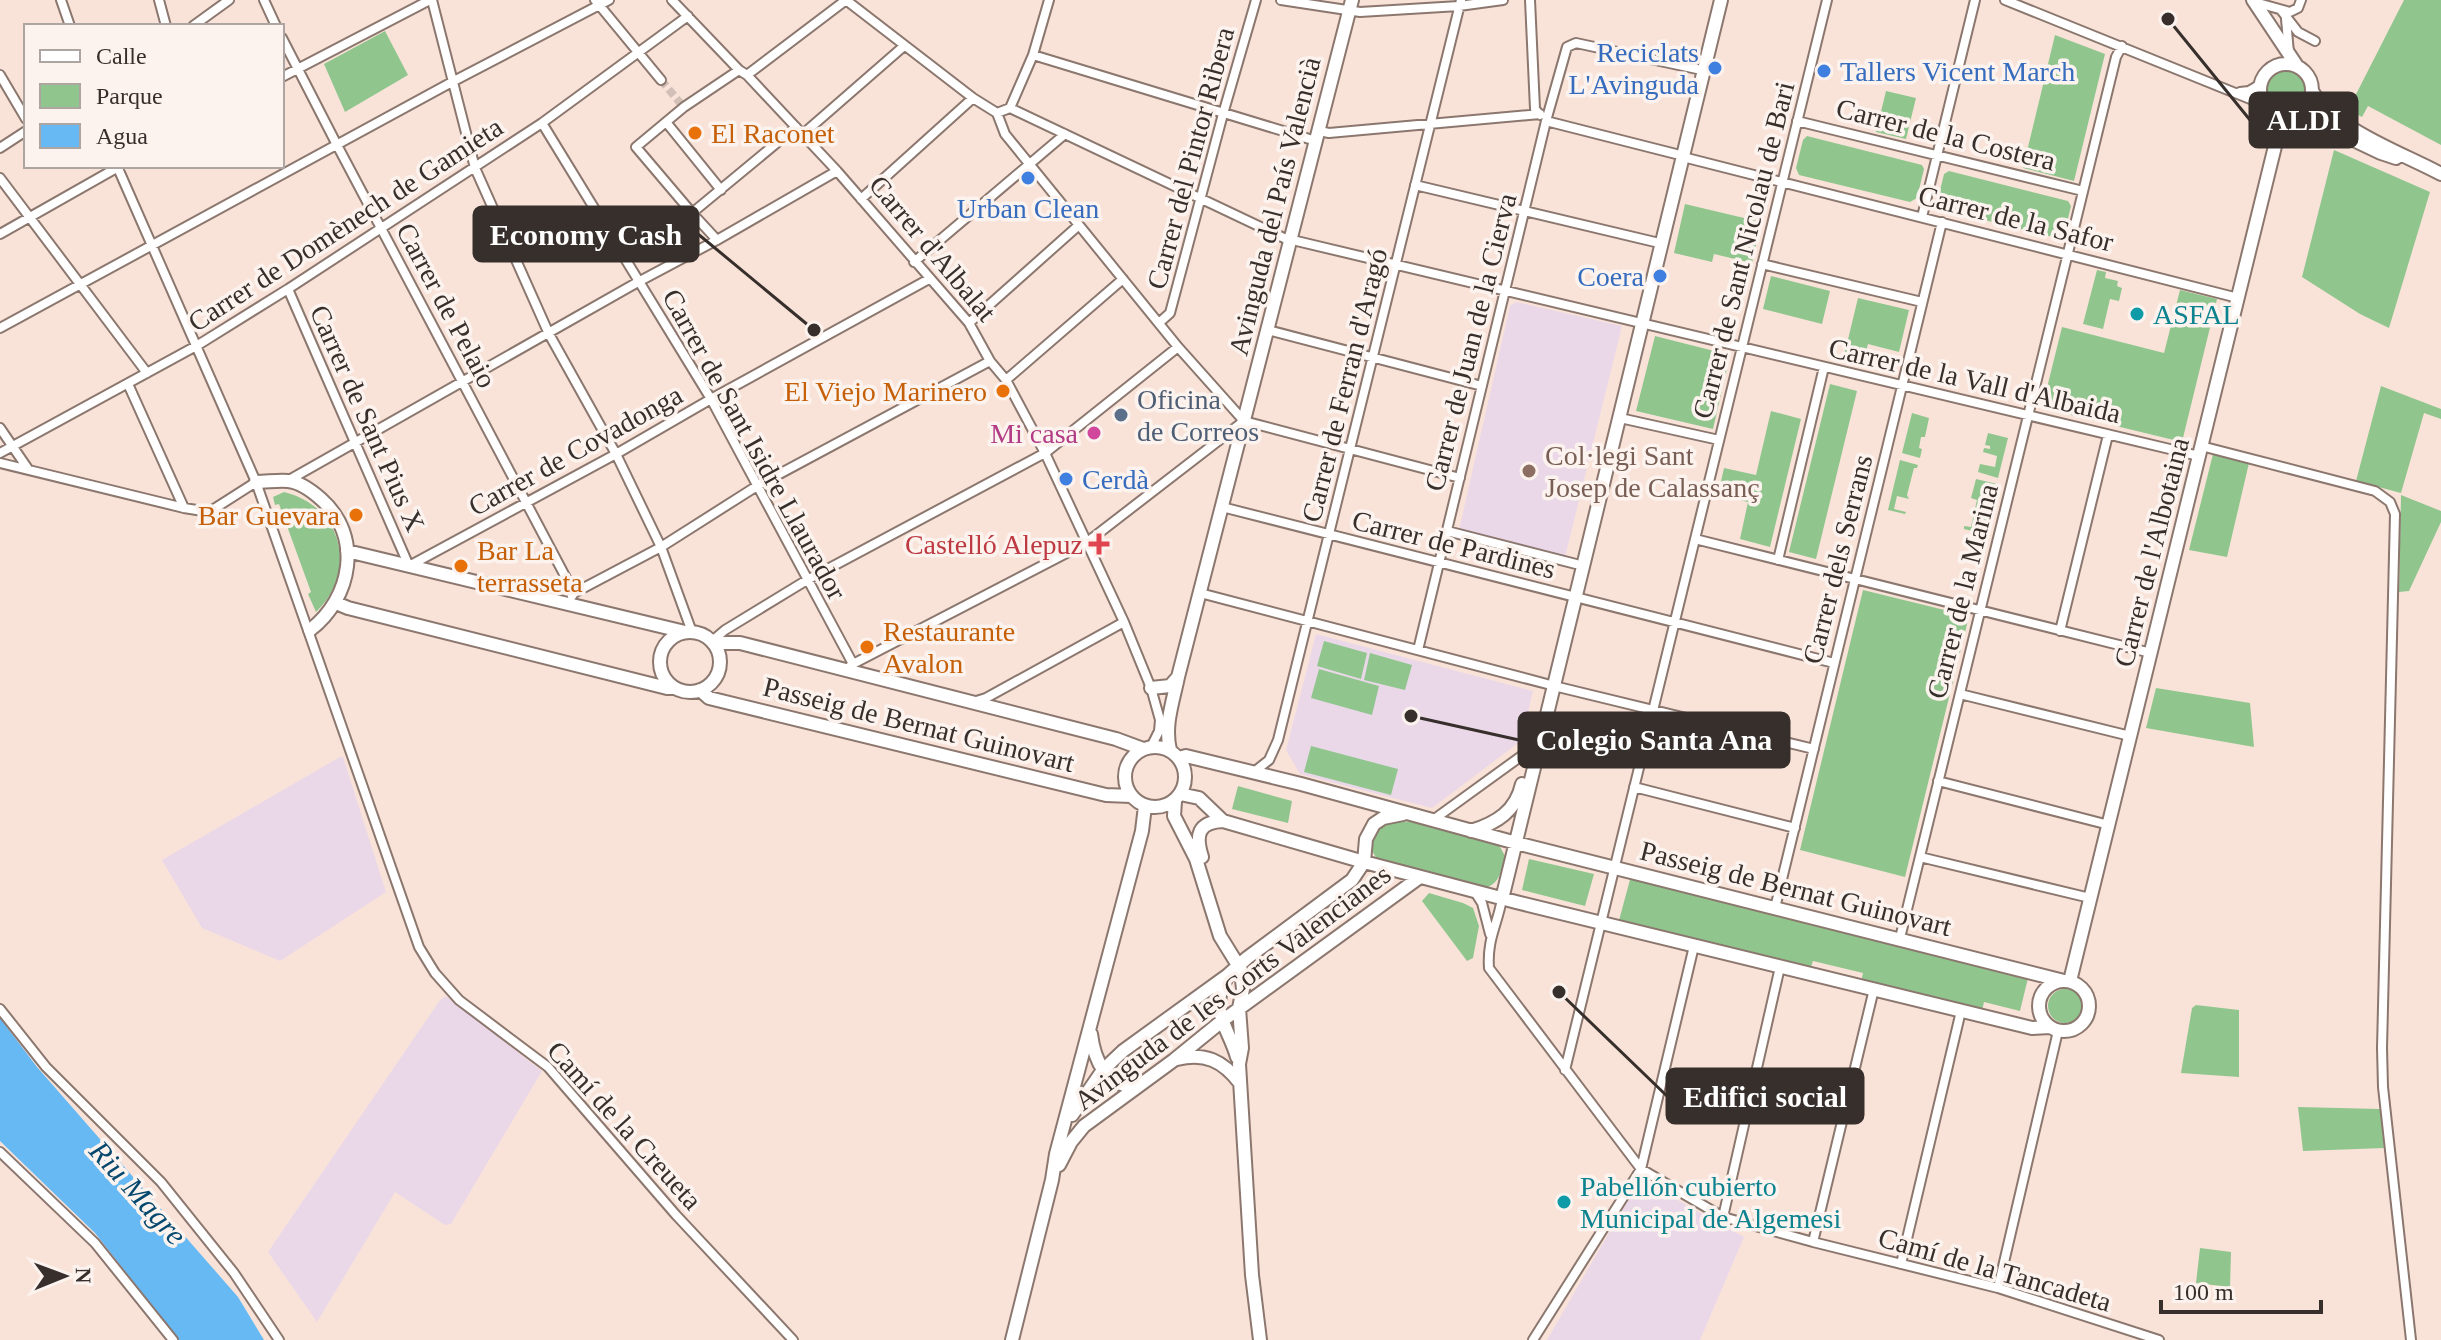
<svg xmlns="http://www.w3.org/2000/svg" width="2441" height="1340" viewBox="0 0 2441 1340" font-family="Georgia,serif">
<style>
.education{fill:#ead8e9}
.green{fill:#90c68e}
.water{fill:#67b9f4}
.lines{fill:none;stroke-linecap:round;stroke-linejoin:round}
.street-tunnel{stroke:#d2bfb6;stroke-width:8;stroke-dasharray:8 4;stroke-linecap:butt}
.street-casing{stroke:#8b776e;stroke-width:12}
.secondary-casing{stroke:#8b776e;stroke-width:16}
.street{stroke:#fff;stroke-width:8}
.secondary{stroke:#fff;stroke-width:12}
.shop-dot{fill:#3f7fe0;stroke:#fcf3ef;stroke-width:3}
.food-dot{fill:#e8710a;stroke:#fcf3ef;stroke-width:3}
.culture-dot{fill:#0f9aa8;stroke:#fcf3ef;stroke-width:3}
.service-dot{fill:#5c6f8a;stroke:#fcf3ef;stroke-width:3}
.hotel-dot{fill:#d1479c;stroke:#fcf3ef;stroke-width:3}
.education-dot{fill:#8d6e63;stroke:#fcf3ef;stroke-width:3}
.health-dot{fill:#e0444e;stroke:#fcf3ef;stroke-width:3}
.labels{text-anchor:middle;stroke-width:7;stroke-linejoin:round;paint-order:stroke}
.shop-label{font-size:28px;fill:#366cbe;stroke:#fcf3ef;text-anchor:end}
.food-label{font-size:28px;fill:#c56008;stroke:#fcf3ef;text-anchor:start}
.street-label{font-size:28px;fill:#372f2b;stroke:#fcf3ef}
.culture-label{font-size:28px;fill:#0d838f;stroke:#fcf3ef;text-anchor:start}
.service-label{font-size:28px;fill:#4e5e75;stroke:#fcf3ef;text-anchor:start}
.hotel-label{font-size:28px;fill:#b23c85;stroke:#fcf3ef;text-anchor:end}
.education-label{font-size:28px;fill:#785e54;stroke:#fcf3ef;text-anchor:start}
.health-label{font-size:28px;fill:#be3a42;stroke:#fcf3ef;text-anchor:end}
.water-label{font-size:30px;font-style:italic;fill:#06486e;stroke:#fcf3ef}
.leader{fill:none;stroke:#372f2b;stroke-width:3}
.callout-dot{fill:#372f2b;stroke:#fcf3ef;stroke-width:3}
.callout{fill:#372f2b;stroke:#372f2b;stroke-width:3}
.callout-label{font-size:30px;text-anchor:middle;font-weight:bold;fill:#fff}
</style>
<rect width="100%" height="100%" fill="#f9e3d9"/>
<path class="education" d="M1516 302 1622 326 1565 557 1459 530 1510 306Z
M1316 634 1533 691 1521 741 1432 808 1300 774 1286 750Z
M340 757H343L386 892 280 961 202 928 162 860Z
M446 996 542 1071 451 1224 445 1225 395 1192 317 1322 268 1252 440 1000Z
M1640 1179 1744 1237 1700 1340H1547Z"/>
<path class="green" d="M2404 0H2441V145L2368 106 2362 117 2348 110Z
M385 31 408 75 345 112 324 64Z
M2055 35 2105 54 2074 181 2023 168Z
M2266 89a20 20 0 1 1 40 0a20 20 0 1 1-40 0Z
M1886 91 1916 98 1906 139 1876 132Z
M1807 136 1922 165 1924 169 1917 198 1910 202 1799 175 1796 168 1803 140Z
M2334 150 2430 192 2389 328 2360 314 2302 277Z
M1949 171 2068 201 2071 206 2064 235 2057 238 1940 209 1937 203 1944 174Z
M1685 204 1761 222 1752 263 1714 254 1712 262 1674 253Z
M2097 270 2106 272 2105 278 2118 281 2117 286 2122 288 2119 301 2110 299 2103 329 2083 324Z
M1771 276 1830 291 1822 324 1763 309Z
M2180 290 2217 299 2182 442 2042 408 2062 327 2164 353Z
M1858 298 1909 310 1899 352 1868 344 1862 365 1843 360Z
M1655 336 1730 355 1713 429 1636 411Z
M1830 384 1857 391 1816 559 1789 552Z
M2381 386 2441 409V419L2424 413 2401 493 2356 481Z
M1771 411 1801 419 1770 547 1740 539 1748 502 1718 495 1724 468 1756 475Z
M1912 413 1929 418 1925 437H1921L1919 448 1922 449 1920 458 1902 453Z
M1988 433 2008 438 1998 478 1978 472 1980 464 1995 467 1997 456 1983 452 1984 448 1990 449V446L1985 445Z
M2213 454 2249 463 2227 557 2189 550Z
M1900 460 1918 465 1917 468H1914L1907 495 1909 499 1897 496 1894 509 1906 512 1905 514 1888 510Z
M1976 479 1997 484 1984 534 1964 529V526L1971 527 1977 500 1971 498Z
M284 492C342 506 359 571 316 612L308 594 311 592 279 504 275 505 273 497Z
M2401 495 2441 511V522L2409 591 2399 592Z
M1863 590 1969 616 1905 877 1800 850Z
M1324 641 1367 653 1361 679 1317 666Z
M1370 653 1412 665 1405 690 1364 680Z
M1319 669 1379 686 1372 715 1311 698Z
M2156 688 2250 703 2254 747 2146 728Z
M1311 746 1398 769 1391 795 1304 772Z
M1238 786 1292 801 1288 823 1232 809Z
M1391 821 1412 822 1499 845 1505 856C1501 870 1501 882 1486 888L1379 861C1363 843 1373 831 1391 821Z
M1529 859 1594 874 1585 906 1522 890Z
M1631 876 2029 974 2020 1011 1984 1002 1982 1011 1861 982 1863 973 1813 961 1810 970 1618 924Z
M1429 893 1463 903 1473 908 1479 926 1473 958 1467 961 1422 901Z
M2048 1006a17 17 0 1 1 34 0a17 17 0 1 1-34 0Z
M2196 1005 2239 1010V1077L2181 1073 2192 1008Z
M2298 1107 2380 1109 2384 1148 2303 1151Z
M2200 1248 2231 1252 2230 1287 2196 1283Z"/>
<path class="water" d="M0 1018 37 1067 238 1297 264 1340H179L95 1233 0 1141Z"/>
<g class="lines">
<path class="street-tunnel" d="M661 80 681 104"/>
<g class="street-casing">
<path id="street" d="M61 0 70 26
M159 0 166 26
M264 0 276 26
M432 0 475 168 549 334 616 454 661 547 692 632
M595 0 661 80
M672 0 739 70 747 75 837 171 969 323 990 361 1006 380 1045 453 1124 622 1151 688 1160 720 1159 731 1151 747
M846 0 973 98 997 113
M1281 0 1360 12 1459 6 1503 0
M1530 0 1535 109 1540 115
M2005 0 2265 105
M2254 2 2290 12 2298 8 2301 0
M2281 10 2298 32 2315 41
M2286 19 2289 53
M193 26 229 0
M282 38 337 145 574 593
M1033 55 1316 141
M0 75 26 119
M747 75 846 0
M282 77 430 0
M2240 92 2249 91 2261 84
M1010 108 1033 55 1049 0
M997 113 1010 108 1284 238 2199 456
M997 113 1005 134 1178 347 1244 421
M1546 121 1676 154
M1797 121 2083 191
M666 122 721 190
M542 123 711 399 853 664
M1319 131 1329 133 1540 114
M803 134 904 46
M0 148 26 131
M1683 157 2238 298
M117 166 256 482 419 947 435 973 459 1000 548 1067 676 1215 793 1340
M0 178 147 373
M1415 185 1655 242
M861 199 973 98
M692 213 636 147 684 107 739 70
M1922 217 1975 0
M0 234 120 166
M717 240 692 213 796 127
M914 262 1065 134
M1762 264 1922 302
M288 289 409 566 616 454 711 399 929 279
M1160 322 1170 313 1223 114 1256 0
M969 323 1079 225
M0 328 452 82 609 0
M1268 330 1482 386
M1006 380 1123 279
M128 384 184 508
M1620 418 1719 440
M1244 421 1460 478
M0 428 28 469
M2201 446 2375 491 2390 502 2395 514 2382 1048 2383 1087 2411 1340
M0 453 198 345 288 289 542 123 688 16
M0 463 184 508 209 512 256 482
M289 480 638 282 717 240 837 171
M1222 507 1834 663
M1447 531 1576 564
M1695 539 2151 653
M1778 560 1824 367
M1200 593 1547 684
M572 596 574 593 661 547 757 486 990 361
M2060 631 2108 435
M712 641 725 630 807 580 1045 453 1178 347
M1418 650 1546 121 1567 47 1576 43 1697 69
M851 665 1086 543 1244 421
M1554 686 1814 749
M1960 694 2130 736
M973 702 986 698 1124 622
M1254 772 1269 760 1278 740 1461 0
M1938 781 2109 825
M1634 787 1795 828
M1433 820 1531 749
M1920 857 2090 898
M1475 892 1482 903 1490 934
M1502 899C1497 926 1487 939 1489 968L1641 1169 1723 1217 1813 1242 1998 1288 2159 1340
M1775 908 1942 222
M1900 938 2116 57 2122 46
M0 1009 46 1067 161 1182 234 1273 279 1340
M1565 1070 1827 0
M0 1152 95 1243 173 1340
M1723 1217 1780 967
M1813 1242 1874 989
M1901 1264 1961 1011
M1998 1288 2058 1031
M1533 1340 1641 1169 1694 946"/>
</g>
<g class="secondary-casing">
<path id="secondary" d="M2253 0 2297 66
M2260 90a26 26 0 1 1 52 0a26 26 0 1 1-52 0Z
M2312 91C2335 130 2402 153 2441 174
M2297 113 2381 153 2396 158
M256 482C267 482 278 480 288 481 300 482 312 491 321 499 363 536 352 598 310 630
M347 551 685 632
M336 603 348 608 667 688H675
M660 662a30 30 0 1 1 60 0a30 30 0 1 1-60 0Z
M713 643H740L1116 739 1143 749
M1151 688 1170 686 1178 677
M700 690 709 698 1106 795 1131 796
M1125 777a30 30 0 1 1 60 0a30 30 0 1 1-60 0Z
M1170 750C1164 725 1173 702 1178 677L1352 0
M1179 758 1186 756 1301 784 1520 844 2064 981
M1180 794 1199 798 1223 821 1364 862 1516 902 2032 1028 2050 1027
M1175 801 1174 816 1196 859 1220 936 1241 970 1243 989 1239 1008 1242 1048 1239 1064 1252 1275 1260 1340
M1471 831C1497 823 1516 811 1522 784
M1202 857C1195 835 1198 822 1223 821
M1502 899 1721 0
M1227 977C1208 1010 1228 1026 1237 1057
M2039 1006a25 25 0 1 1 50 0a25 25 0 1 1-50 0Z
M2070 981 2278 134 2292 115
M1091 1034C1094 1059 1106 1088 1136 1086
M1177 1059C1205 1052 1223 1061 1240 1083
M1072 1115 1103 1070 1123 1051 1228 975 1247 958 1352 880 1364 862 1366 839 1374 824 1383 818 1403 814
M1059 1165 1071 1142 1084 1126 1174 1060 1222 1021 1420 877
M1012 1340 1052 1180 1056 1154 1142 831 1145 806"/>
</g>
<use href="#street" class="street"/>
<use href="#secondary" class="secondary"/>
</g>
<g class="shop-dot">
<circle cx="1715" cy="68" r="8"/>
<circle cx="1824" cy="71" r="8"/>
<circle cx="1028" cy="178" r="8"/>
<circle cx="1660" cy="276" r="8"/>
<circle cx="1066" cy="479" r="8"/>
</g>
<g class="food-dot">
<circle cx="695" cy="133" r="8"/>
<circle cx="1003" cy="391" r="8"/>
<circle cx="356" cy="515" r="8"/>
<circle cx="461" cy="566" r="8"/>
<circle cx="867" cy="647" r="8"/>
</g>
<g class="culture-dot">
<circle cx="2137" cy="314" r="8"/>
<circle cx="1564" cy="1202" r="8"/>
</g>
<circle class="service-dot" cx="1121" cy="415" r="8"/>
<circle class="hotel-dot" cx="1094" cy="433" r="8"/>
<circle class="education-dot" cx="1529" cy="471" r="8"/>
<path class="health-dot" d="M1095 532h8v8h8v8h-8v8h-8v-8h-8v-8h8z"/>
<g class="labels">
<g class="shop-label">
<text x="1699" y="62">Reciclats<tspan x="1699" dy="32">L'Avinguda</tspan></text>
<text x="1840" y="81" text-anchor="start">Tallers Vicent March</text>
<text x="1028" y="218" text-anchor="middle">Urban Clean</text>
<text x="1644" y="286">Coera</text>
<text x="1082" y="489" text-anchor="start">Cerdà</text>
</g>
<g class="food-label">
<text x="711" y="143">El Raconet</text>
<text x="987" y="401" text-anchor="end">El Viejo Marinero</text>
<text x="340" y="525" text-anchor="end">Bar Guevara</text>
<text x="477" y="560">Bar La<tspan x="477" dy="32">terrasseta</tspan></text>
<text x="883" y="641">Restaurante<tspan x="883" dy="32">Avalon</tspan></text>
</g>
<g class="street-label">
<text transform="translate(1946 134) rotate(14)" y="10">Carrer de la Costera</text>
<text transform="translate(1190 158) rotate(-75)" y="10">Carrer del Pintor Ribera</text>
<text transform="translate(1274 206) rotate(-76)" y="10">Avinguda del País Valencià</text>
<text transform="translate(2016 218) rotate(14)" y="10">Carrer de la Safor</text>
<text transform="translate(345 224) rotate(-33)" y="10">Carrer de Domènech de Gamieta</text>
<text transform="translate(933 248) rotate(50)" y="10">Carrer d'Albalat</text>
<text transform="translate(1743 250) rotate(-76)" y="10">Carrer de Sant Nicolau de Bari</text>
<text transform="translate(447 305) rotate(62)" y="10">Carrer de Pelaio</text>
<text transform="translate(1470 342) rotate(-76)" y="10">Carrer de Juan de la Cierva</text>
<text transform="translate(1975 380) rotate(13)" y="10">Carrer de la Vall d'Albaida</text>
<text transform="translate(1344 385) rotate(-76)" y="10">Carrer de Ferran d'Aragó</text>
<text transform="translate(368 418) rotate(66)" y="10">Carrer de Sant Pius X</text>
<text transform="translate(755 444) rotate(61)" y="10">Carrer de Sant Isidre Llaurador</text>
<text transform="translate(575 450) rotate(-29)" y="10">Carrer de Covadonga</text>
<text transform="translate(1454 544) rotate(14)" y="10">Carrer de Pardines</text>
<text transform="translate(2151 552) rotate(-76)" y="10">Carrer de l'Albotaina</text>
<text transform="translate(1837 559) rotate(-76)" y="10">Carrer dels Serrans</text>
<text transform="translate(1962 591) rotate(-76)" y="10">Carrer de la Marina</text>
<text transform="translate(919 724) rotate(14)" y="10">Passeig de Bernat Guinovart</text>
<text transform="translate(1796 888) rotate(14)" y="10">Passeig de Bernat Guinovart</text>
<text transform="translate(1232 987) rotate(-37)" y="10">Avinguda de les Corts Valencianes</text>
<text transform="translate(625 1125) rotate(48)" y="10">Camí de la Creueta</text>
<text transform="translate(1995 1269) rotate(16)" y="10">Camí de la Tancadeta</text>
</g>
<g class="culture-label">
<text x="2153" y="324">ASFAL</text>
<text x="1580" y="1196">Pabellón cubierto<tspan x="1580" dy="32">Municipal de Algemesi</tspan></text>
</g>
<g class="service-label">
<text x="1137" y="409">Oficina<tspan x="1137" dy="32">de Correos</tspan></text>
</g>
<g class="hotel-label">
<text x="1078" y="443">Mi casa</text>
</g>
<g class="education-label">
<text x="1545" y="465">Col·legi Sant<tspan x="1545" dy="32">Josep de Calassanç</tspan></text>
</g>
<g class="health-label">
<text x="1083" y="554">Castelló Alepuz</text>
</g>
<g class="water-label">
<text transform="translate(138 1193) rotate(48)" y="10">Riu Magre</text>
</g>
</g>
<path class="leader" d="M2168 19L2250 120M814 330L698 234M1411 716L1519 740M1559 992L1667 1096"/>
<g class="callout-dot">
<circle cx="2168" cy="19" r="8"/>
<circle cx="814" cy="330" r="8"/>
<circle cx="1411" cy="716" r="8"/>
<circle cx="1559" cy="992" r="8"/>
</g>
<g class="callout">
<rect x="2250" y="93" width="107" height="54" rx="8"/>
<rect x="474" y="207" width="224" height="54" rx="8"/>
<rect x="1519" y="713" width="270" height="54" rx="8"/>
<rect x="1667" y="1069" width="196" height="54" rx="8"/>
</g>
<g class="callout-label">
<text x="2304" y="130">ALDI</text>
<text x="586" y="245">Economy Cash</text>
<text x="1654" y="750">Colegio Santa Ana</text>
<text x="1765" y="1107">Edifici social</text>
</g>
<rect x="24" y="24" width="260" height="144" fill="#fcf3ef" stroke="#ada5a1" stroke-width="2"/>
<rect x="40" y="50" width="40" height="12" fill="#ffffff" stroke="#ada5a1" stroke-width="2"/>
<text x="96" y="64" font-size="24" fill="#372f2b">Calle</text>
<rect x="40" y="84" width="40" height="24" fill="#90c68e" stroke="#ada5a1" stroke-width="2"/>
<text x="96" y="104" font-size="24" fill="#372f2b">Parque</text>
<rect x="40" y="124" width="40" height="24" fill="#67b9f4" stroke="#ada5a1" stroke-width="2"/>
<text x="96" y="144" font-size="24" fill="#372f2b">Agua</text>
<g transform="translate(64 1276) rotate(89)" stroke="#fcf3ef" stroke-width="6" paint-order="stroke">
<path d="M0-6L14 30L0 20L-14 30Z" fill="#372f2b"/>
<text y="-12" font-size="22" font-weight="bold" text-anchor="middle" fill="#372f2b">N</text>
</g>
<path d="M2161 1300v12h160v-12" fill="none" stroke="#372f2b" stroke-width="4"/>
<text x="2173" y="1300" font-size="24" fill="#372f2b" stroke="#fcf3ef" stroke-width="6" paint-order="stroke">100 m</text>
</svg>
